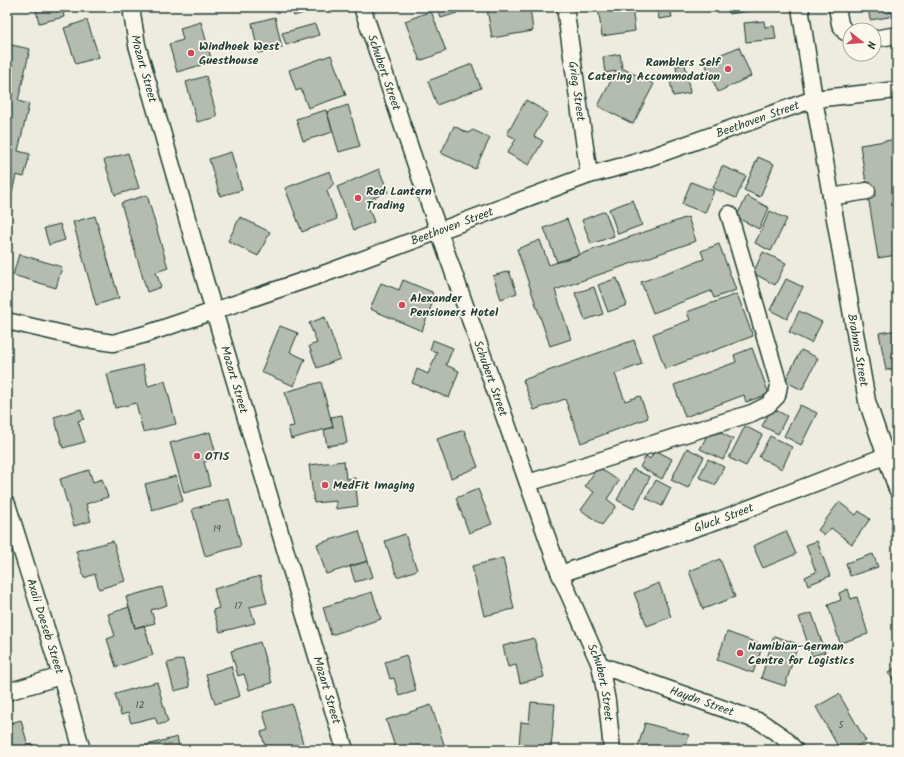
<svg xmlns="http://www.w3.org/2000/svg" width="904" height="757" viewBox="0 0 904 757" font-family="Kalam,sans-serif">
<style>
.building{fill:#b4bbb0;stroke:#1f3d34}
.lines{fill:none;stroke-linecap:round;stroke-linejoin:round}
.minor-casing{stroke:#1f3d34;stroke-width:19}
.minor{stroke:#fbf7ec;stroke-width:16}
.poi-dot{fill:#d1495b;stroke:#fbf7ec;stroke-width:1.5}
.labels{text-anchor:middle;stroke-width:3.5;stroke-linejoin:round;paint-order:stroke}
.number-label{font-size:10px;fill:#445c53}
.poi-label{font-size:12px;font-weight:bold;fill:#1f3d34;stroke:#fbf7ec;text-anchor:start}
.street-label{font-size:12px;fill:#1f3d34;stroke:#fbf7ec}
</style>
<rect width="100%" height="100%" fill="#eeece1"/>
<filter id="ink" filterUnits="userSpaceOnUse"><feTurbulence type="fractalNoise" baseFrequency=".025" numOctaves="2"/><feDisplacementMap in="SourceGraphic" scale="8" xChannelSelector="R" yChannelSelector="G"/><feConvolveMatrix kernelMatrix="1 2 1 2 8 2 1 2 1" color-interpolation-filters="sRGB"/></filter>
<g filter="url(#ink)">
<path class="building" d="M50 7H62L64 17 39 23 36 10Z
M247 7H263L248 10Z
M291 7H315L316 9 294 16Z
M437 7H455L457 13 441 18Z
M499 7H530L533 31 492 38 487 9Z
M598 7H632L635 31 602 36Z
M657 7H670L672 17 659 19Z
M728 7H762V9L729 14Z
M868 7H893L890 8 891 13H888L889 17 870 20Z
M431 11 446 51 420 61 405 21Z
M275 17 282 48 258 53 252 23Z
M87 20 99 57 76 64 64 28Z
M764 21 765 27 774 26 776 39 746 42 744 23Z
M201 22 212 62 177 72 169 44 183 40 180 28Z
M315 24 319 35 286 45 282 33Z
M7 44 30 49 18 101 29 104 18 151 30 154 24 177 16 175 7 216Z
M739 47 751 76 718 92 704 61Z
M620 54 622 68 654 84 633 124 598 106 616 71 605 73 603 57Z
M331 55 346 95 308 108 301 89 296 91 289 70Z
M472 64 481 88 437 105 428 81Z
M685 64 690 93 673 96 669 75 677 73 676 66Z
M206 76 217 117 197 122 186 82Z
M526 100 548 113 534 136 543 141 529 165 507 153 516 139 507 134Z
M348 105 360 146 339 152 327 112Z
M326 110 333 132 303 141 296 119Z
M454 126 468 133 473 130 490 138 475 169 441 153Z
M897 139V255L878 258 860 145Z
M231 152 242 190 220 196 209 159Z
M128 153 139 188 115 195 104 160Z
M758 157 774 164 760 197 744 190Z
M722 166 746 176 736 198 713 188Z
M379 169 388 192 366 201 374 222 354 230 337 187Z
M330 171 334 183 327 191 337 219 302 232 285 188Z
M691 182 714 191 705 213 682 204Z
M147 195 168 268 156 272 161 287 147 292 121 203Z
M747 196 769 208 759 229 736 217Z
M633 200 642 225 618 234 609 209Z
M605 211 614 236 591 244 582 220Z
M770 211 787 219 771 251 755 243Z
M95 216 119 298 96 305 73 222Z
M240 217 270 232 258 256 228 241Z
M688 217 696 241 555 290 571 339 550 346 517 249 540 240 549 265Z
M567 219 580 254 557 262 544 228Z
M60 224 65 240 49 245 44 228Z
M719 244 736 290 714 298 711 291 653 313 641 282 704 259 701 251Z
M763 252 786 263 775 285 753 273Z
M19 254 62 267 56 288 13 275Z
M509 271 517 293 501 299 493 276Z
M894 277H897V291Z
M617 278 627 305 608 312 598 285Z
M786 279 803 287 787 319 770 310Z
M403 280 432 292 433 301 422 331 370 309 381 283 399 290Z
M594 287 603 314 585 320 575 293Z
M737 294 753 336 665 369 653 334 690 320 687 312Z
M799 311 822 322 811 343 789 332Z
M325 317 340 359 317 368 309 346 317 343 309 323Z
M280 326 298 333 290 352 305 359 294 386 261 372Z
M897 330V368L886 370 879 333Z
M433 340 453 348 446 365 459 371 449 398 412 383 417 369 428 374 437 352 430 350Z
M634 340 642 364 615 374 625 401 640 396 648 418 581 443 565 399 534 410 523 380Z
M752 348 769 394 746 402 744 395 685 417 674 385 736 362 734 355Z
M801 350 818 358 802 390 785 381Z
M143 365 148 386 165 381 176 424 143 432 136 403 115 408 107 374Z
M321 382 333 427 291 439 288 427 294 426 285 392Z
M800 405 817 413 801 445 784 436Z
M772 408 787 416 778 434 762 426Z
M81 409 84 419 78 421 85 442 63 448 54 417Z
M342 415 347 443 327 446 324 430 333 427 331 417Z
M745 426 762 435 746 466 729 458Z
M711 428 733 439 723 460 700 449Z
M464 430 478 467 451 478 437 439Z
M210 432 217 458 204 462 210 486 184 493 170 443Z
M770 436 792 447 782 469 759 457Z
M687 448 704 457 688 488 671 480Z
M655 450 672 459 662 479 640 467 646 456 650 459Z
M708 459 724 467 715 485 699 477Z
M344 461 346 479 355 478 358 506 336 509V501L314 503 309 465Z
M598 467 619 481 607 499 616 506 602 525 581 510 594 492 585 486Z
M633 469 650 477 634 509 617 500Z
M89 470 93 482 102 479 108 497 86 504 91 521 74 526 60 479Z
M176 476 183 501 152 510 145 484Z
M656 480 671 488 662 506 646 498Z
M478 489 492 524 469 533 456 498Z
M229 499 241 546 205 556 192 509Z
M839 502 856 515 859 511 870 519 852 544 831 528 825 535 818 530Z
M359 531 368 561 326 574 317 544Z
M786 531 796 554 763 568 753 546Z
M405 534 417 570 397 577 385 541Z
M113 541 125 581 99 589 95 574 84 578 76 551Z
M817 541 830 576 808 585 805 577 816 572 806 545Z
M873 554 878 567 850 576 846 563Z
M503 558 514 609 484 616 472 566Z
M720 559 735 597 703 609 689 571Z
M368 561 373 577 355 582 350 566Z
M260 576 267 603 250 607 255 623 220 632 213 610 219 608 214 589Z
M659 583 671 617 647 626 634 593Z
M162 587 167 605 151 610 155 623 135 628 126 597Z
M848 589 851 599 857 597 868 634 840 643 828 605 841 600 839 593Z
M372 592 381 619 331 635 323 607Z
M129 607 135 628 144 625 153 655 116 667 107 639 115 636 108 614Z
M812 613 825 652 812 656 799 617Z
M727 632 763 645 753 673 717 660Z
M774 636 798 644 785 686 761 678Z
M534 638 544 677 520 683 516 665 508 667 503 646Z
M260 642 272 683 249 690 244 674 238 676 231 651Z
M406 655 416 691 399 696 394 678 390 679 385 662Z
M183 659 190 687 174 691 167 663Z
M231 666 240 696 215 704 206 674Z
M897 666V684L888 673Z
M157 682 168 722 158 725 155 717 131 723 128 713 121 715 115 694Z
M839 694 866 741 851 750H840L816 707Z
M531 702 555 704 551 748 519 745 521 722 529 723Z
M292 704 304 747 295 750H266L261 732 268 730 263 712Z
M431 705 446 750H396L386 720Z
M21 720 28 746 33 744 35 750H7V724Z
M645 723 689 735 685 750H637Z
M177 737 180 750H136V748Z
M731 747V750H720L719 748Z"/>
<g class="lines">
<g class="minor-casing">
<g id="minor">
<path id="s1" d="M131 7 137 45 208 291 345 750"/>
<path id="s2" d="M362 7 431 209 560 574 600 665 607 701 612 750"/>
<path id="s3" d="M565 7 589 175"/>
<path id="s4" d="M800 7 814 99 867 401 897 489"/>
<path d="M837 7 840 24 845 32 850 34"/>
<path d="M874 39 897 35"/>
<path d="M831 197 867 191"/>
<path id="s5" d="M7 321 81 338 113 343 146 334 329 272 589 175 634 163 814 99 897 90"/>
<path d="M528 483 752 413 768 405 777 396 779 385 729 214"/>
<path id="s6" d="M7 504 61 676 82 750"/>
<path id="s7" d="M560 574 719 520 885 456"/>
<path id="s8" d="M600 665 761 722 783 737 795 750"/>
<path d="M7 692 61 676"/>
</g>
</g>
<use href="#minor" class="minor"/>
</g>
</g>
<g class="poi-dot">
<circle cx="191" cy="53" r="4"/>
<circle cx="728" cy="69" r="4"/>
<circle cx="358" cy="198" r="4"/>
<circle cx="402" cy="305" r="4"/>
<circle cx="197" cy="456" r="4"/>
<circle cx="325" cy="485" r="4"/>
<circle cx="740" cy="653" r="4"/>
</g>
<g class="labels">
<g class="number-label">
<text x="217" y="532">19</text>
<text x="238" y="609">17</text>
<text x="140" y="708">12</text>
<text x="841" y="728">5</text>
</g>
<g class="poi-label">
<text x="199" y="50">Windhoek West<tspan x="199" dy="14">Guesthouse</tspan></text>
<text x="720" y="66" text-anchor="end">Ramblers Self<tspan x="720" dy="14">Catering Accommodation</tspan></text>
<text x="366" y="195">Red Lantern<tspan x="366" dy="14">Trading</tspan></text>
<text x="410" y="302">Alexander<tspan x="410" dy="14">Pensioners Hotel</tspan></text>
<text x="205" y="460">OTIS</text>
<text x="333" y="489">MedFit Imaging</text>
<text x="748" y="650">Namibian-German<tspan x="748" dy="14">Centre for Logistics</tspan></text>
</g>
<g class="street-label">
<text dy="4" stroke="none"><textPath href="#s1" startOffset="63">Mozart Street</textPath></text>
<text dy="4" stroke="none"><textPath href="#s2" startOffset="69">Schubert Street</textPath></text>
<text dy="4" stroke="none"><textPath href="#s3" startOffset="85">Grieg Street</textPath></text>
<text dy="4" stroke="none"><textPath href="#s5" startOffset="791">Beethoven Street</textPath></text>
<text dy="4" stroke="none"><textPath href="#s5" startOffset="467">Beethoven Street</textPath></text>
<text dy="4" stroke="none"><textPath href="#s4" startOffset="348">Brahms Street</textPath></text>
<text dy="4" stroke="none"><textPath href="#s2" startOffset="393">Schubert Street</textPath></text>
<text dy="4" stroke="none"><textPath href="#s1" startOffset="387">Mozart Street</textPath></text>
<text dy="4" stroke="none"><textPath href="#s7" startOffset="173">Gluck Street</textPath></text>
<text dy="4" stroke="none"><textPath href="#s6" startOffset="128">Axali Doeseb Street</textPath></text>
<text dy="4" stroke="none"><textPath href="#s2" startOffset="717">Schubert Street</textPath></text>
<text dy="4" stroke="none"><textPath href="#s1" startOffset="711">Mozart Street</textPath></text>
<text dy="4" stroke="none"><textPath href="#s8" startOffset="108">Haydn Street</textPath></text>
</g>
</g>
<rect width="904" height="757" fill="none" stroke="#fbf7ec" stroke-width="24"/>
<rect x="12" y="12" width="880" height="733" fill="none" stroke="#1f3d34" stroke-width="1.5" filter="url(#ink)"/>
<g transform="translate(862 42) rotate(107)"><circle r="19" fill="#fbf7ec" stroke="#a3ada2"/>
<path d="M0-3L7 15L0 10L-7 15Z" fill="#d1495b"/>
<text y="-6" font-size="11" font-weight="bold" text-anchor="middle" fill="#1f3d34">N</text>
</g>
</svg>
